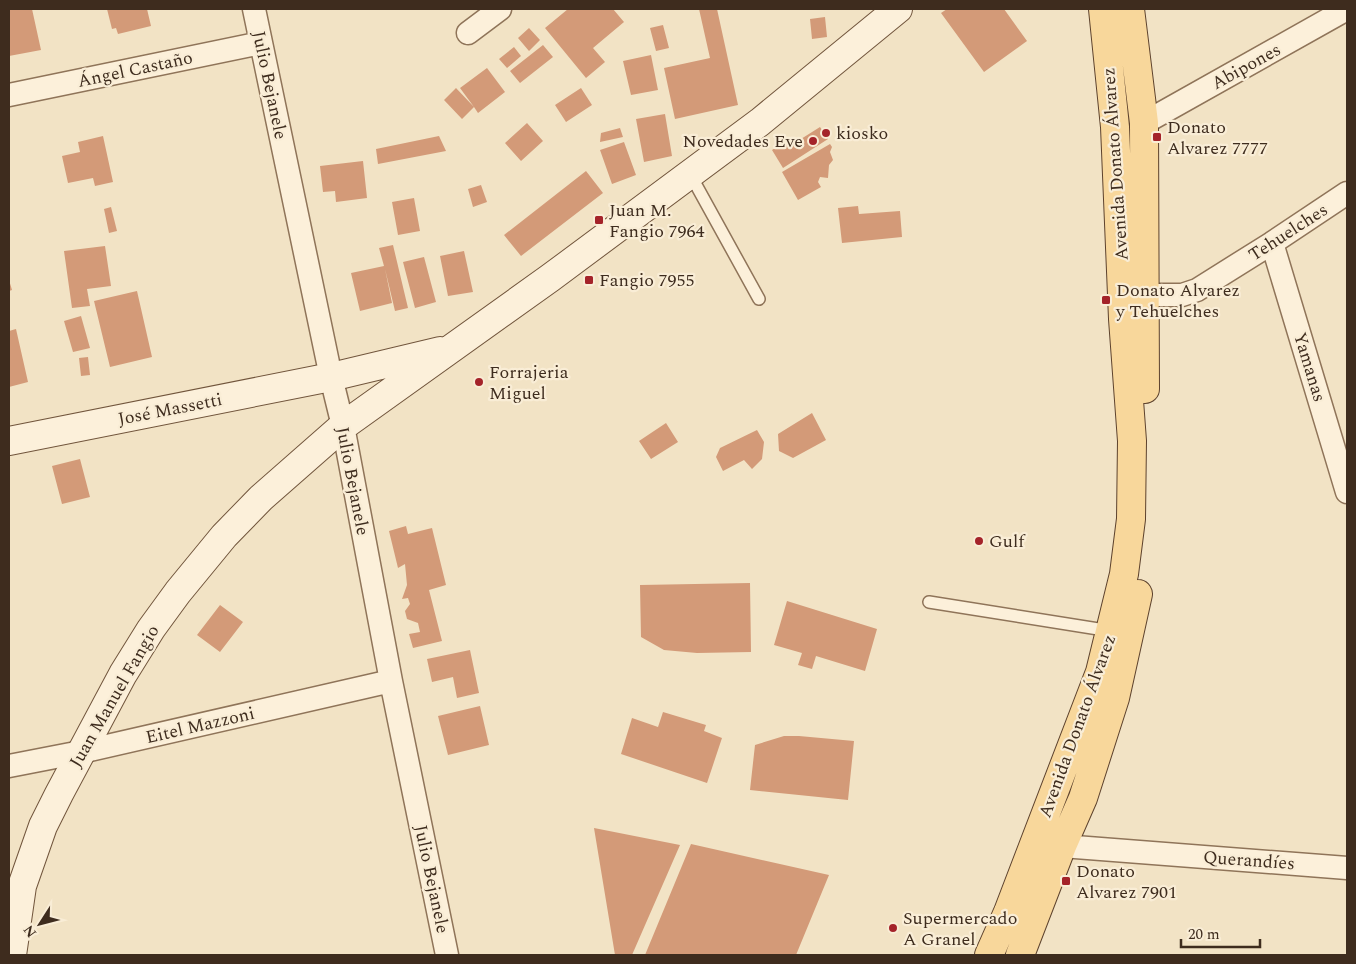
<svg xmlns="http://www.w3.org/2000/svg" width="1356" height="964" viewBox="0 0 1356 964" font-family="Spectral,serif">
<style>
.building{fill:#d39a78}
.lines{fill:none;stroke-linecap:round;stroke-linejoin:round}
.lane-casing{stroke:#8f7459;stroke-width:14}
.street-casing{stroke:#8f7459;stroke-width:25}
.secondary-casing{stroke:#71553c;stroke-width:30}
.primary-casing{stroke:#5d422d;stroke-width:30}
.lane{stroke:#fcf0da;stroke-width:11}
.street{stroke:#fcf0da;stroke-width:22}
.secondary{stroke:#fcf0da;stroke-width:28}
.primary{stroke:#f8d79b;stroke-width:28}
.poi-dot{fill:#a42329;stroke:#f9edd6;stroke-width:2}
.labels{text-anchor:middle;stroke-width:4.5;stroke-linejoin:round;paint-order:stroke}
.street-label{font-size:18px;fill:#3e2c1e;stroke:#f9edd6}
.poi-label{font-size:18px;fill:#3e2c1e;stroke:#f9edd6;text-anchor:start}
</style>
<rect width="100%" height="100%" fill="#f2e3c5"/>
<path class="building" d="M9 9H32L41 50 9 56Z
M107 9H147L151 26 118 34 116 28 112 29Z
M568 9H613L624 22 593 48 605 62 586 78 545 28Z
M699 9H717L738 105 675 119 664 68 710 58Z
M947 9H1004L1027 41 984 72 941 13Z
M825 17 827 37 812 39 810 19Z
M663 25 669 48 656 51 650 28Z
M529 28 540 40 529 51 518 38Z
M543 45 553 57 520 83 510 71Z
M514 47 521 56 507 68 499 59Z
M651 55 658 90 631 95 623 61Z
M487 68 505 92 478 113 474 107 462 119 444 100 456 88 474 107 460 88Z
M581 88 592 105 566 122 555 105Z
M665 114 672 156 644 162 636 119Z
M527 123 543 141 521 161 505 143Z
M820 127 828 139 783 168 772 150 789 139 793 144Z
M620 128 623 137 600 142 601 133Z
M103 136 113 182 95 186 93 178 68 183 62 156 80 152 78 142Z
M439 136 446 151 378 164 376 149Z
M624 142 636 175 612 184 600 150Z
M830 144 832 147 830 152 833 160 829 165 828 178 820 177 818 182 821 187 798 200 782 172Z
M363 161 367 198 336 202 335 191 323 192 320 166Z
M586 171 603 193 521 256 504 235Z
M481 185 487 202 473 207 468 189Z
M414 198 420 231 398 235 392 202Z
M858 206 859 214 900 211 902 237 842 243 838 208Z
M111 207 117 231 109 233 104 209Z
M393 245 408 308 395 311 385 269 392 303 360 311 351 273 384 266 379 248Z
M105 246 111 286 87 289 90 306 72 308 64 251Z
M464 251 473 292 448 296 440 256Z
M424 257 436 302 415 308 403 262Z
M9 280 12 290 9 291Z
M137 291 152 357 110 367 94 301Z
M81 316 90 348 73 352 64 321Z
M16 329 28 382 9 387V331Z
M88 357 90 375 81 376 79 358Z
M812 413 826 440 793 458 779 451 778 434Z
M666 423 678 442 651 459 639 441Z
M757 430 764 442 762 459 752 469 744 460 723 471 716 457 720 448Z
M80 459 90 497 62 504 52 466Z
M406 526 408 534 432 528 446 585 429 590 442 641 413 648 409 634 420 632 418 623 407 619 405 611 410 604 408 598 402 599 407 585 405 564 398 568 389 531Z
M750 583 751 652 697 653 664 650 641 637 640 585Z
M787 601 877 629 865 671 816 656 812 669 798 665 802 653 774 645Z
M220 605 243 622 220 652 197 635Z
M470 650 479 693 457 698 453 677 432 682 427 659Z
M480 706 489 745 448 755 438 716Z
M663 712 706 725 704 731 722 738 707 783 621 754 632 718 658 727Z
M784 736H799L854 741 848 800 750 790 755 745Z
M594 828 680 845 632 955H615Z
M691 844 829 875 796 955H645Z"/>
<g class="lines">
<g class="lane-casing">
<path id="lane" d="M690 174 759 299
M929 602 1111 631"/>
</g>
<g class="street-casing">
<path id="street" d="M254 9 331 377 343 426 391 681 447 955
M468 33 500 9
M9 95 261 43
M1144 123 1347 9
M1272 243 1347 492
M1145 295H1182L1197 290 1272 243 1347 193
M9 766 81 752 391 681
M1062 846 1347 868"/>
</g>
<g class="secondary-casing">
<path id="secondary" d="M9 441 331 377 440 351
M12 955 22 886 43 826 59 794 123 674 151 629 178 592 224 536 261 498 343 426 550 278 760 122 898 9"/>
</g>
<g class="primary-casing">
<path id="primary" d="M1130 9 1144 123 1145 389
M989 955 1008 912 1100 672 1124 574 1131 519 1132 441 1123 319 1115 127 1103 9
M1020 955 1062 846 1083 798 1115 698 1138 594"/>
</g>
<use href="#lane" class="lane"/>
<use href="#street" class="street"/>
<use href="#secondary" class="secondary"/>
<use href="#primary" class="primary"/>
</g>
<g class="poi-dot">
<circle cx="826" cy="133" r="5"/>
<rect x="1152" y="132" width="10" height="10" rx="2.5"/>
<circle cx="813" cy="141" r="5"/>
<rect x="594" y="215" width="10" height="10" rx="2.5"/>
<rect x="584" y="275" width="10" height="10" rx="2.5"/>
<rect x="1101" y="295" width="10" height="10" rx="2.5"/>
<circle cx="479" cy="382" r="5"/>
<circle cx="979" cy="541" r="5"/>
<rect x="1061" y="876" width="10" height="10" rx="2.5"/>
<circle cx="893" cy="928" r="5"/>
</g>
<g class="labels">
<g class="street-label">
<text transform="translate(1246 66) rotate(-29)" y="6">Abipones</text>
<text transform="translate(135 69) rotate(-12)" y="6">Ángel Castaño</text>
<text transform="translate(270 85) rotate(78)" y="6">Julio Bejanele</text>
<text transform="translate(1115 164) rotate(-94)" y="6">Avenida Donato Álvarez</text>
<text transform="translate(1288 232) rotate(-33)" y="6">Tehuelches</text>
<text transform="translate(1310 367) rotate(73)" y="6">Yamanas</text>
<text transform="translate(170 409) rotate(-11)" y="6">José Massetti</text>
<text transform="translate(353 481) rotate(79)" y="6">Julio Bejanele</text>
<text transform="translate(114 696) rotate(-60)" y="6">Juan Manuel Fangio</text>
<text transform="translate(200 725) rotate(-13)" y="6">Eitel Mazzoni</text>
<text transform="translate(1077 726) rotate(-70)" y="6">Avenida Donato Álvarez</text>
<text transform="translate(1249 860) rotate(4)" y="6">Querandíes</text>
<text transform="translate(432 879) rotate(78)" y="6">Julio Bejanele</text>
</g>
<g class="poi-label">
<text x="1167" y="133">Donato<tspan x="1167" dy="21">Alvarez 7777</tspan></text>
<text x="836" y="139">kiosko</text>
<text x="803" y="147" text-anchor="end">Novedades Eve</text>
<text x="609" y="216">Juan M.<tspan x="609" dy="21">Fangio 7964</tspan></text>
<text x="599" y="286">Fangio 7955</text>
<text x="1116" y="296">Donato Alvarez<tspan x="1116" dy="21">y Tehuelches</tspan></text>
<text x="489" y="378">Forrajeria<tspan x="489" dy="21">Miguel</tspan></text>
<text x="989" y="547">Gulf</text>
<text x="1076" y="877">Donato<tspan x="1076" dy="21">Alvarez 7901</tspan></text>
<text x="903" y="924">Supermercado<tspan x="903" dy="21">A Granel</tspan></text>
</g>
</g>
<rect width="1356" height="964" fill="none" stroke="#3e2c1e" stroke-width="20"/>
<g transform="translate(40 924) rotate(234)" stroke="#f9edd6" stroke-width="4" paint-order="stroke">
<path d="M0-4L9 19L0 12L-9 19Z" fill="#3e2c1e"/>
<text y="-8" font-size="14" font-weight="bold" text-anchor="middle" fill="#3e2c1e">N</text>
</g>
<path d="M1181 939v8h79v-8" fill="none" stroke="#3e2c1e" stroke-width="2.5"/>
<text x="1188" y="939" font-size="15" fill="#3e2c1e" stroke="#f9edd6" stroke-width="4" paint-order="stroke">20 m</text>
</svg>
